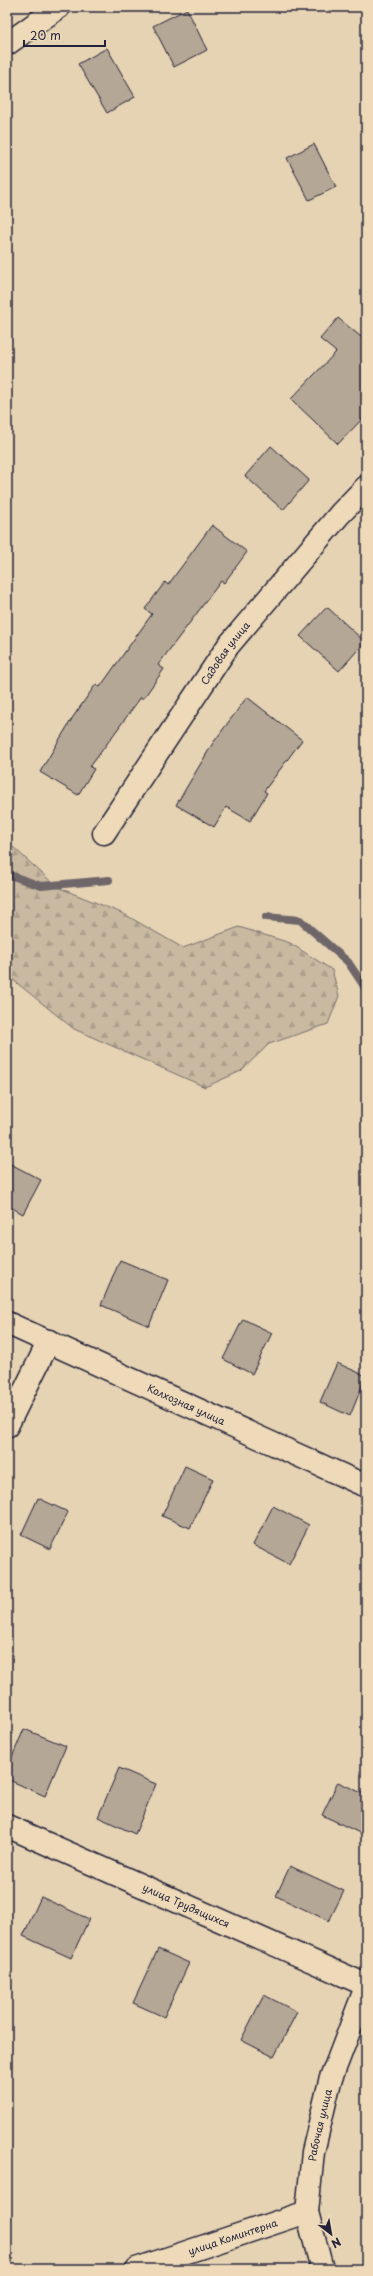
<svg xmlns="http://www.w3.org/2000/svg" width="373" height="2276" viewBox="0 0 373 2276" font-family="'Playpen Sans',sans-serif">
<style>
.forest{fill:url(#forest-firs);stroke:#766e6e}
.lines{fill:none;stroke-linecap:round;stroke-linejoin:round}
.stream{stroke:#6e6669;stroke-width:8}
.building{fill:#b5a795;stroke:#22223b}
.minor-casing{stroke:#22223b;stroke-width:25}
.tertiary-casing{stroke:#22223b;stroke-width:25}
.minor{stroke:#eedab8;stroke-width:22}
.tertiary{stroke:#eedab8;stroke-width:22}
.labels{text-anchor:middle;stroke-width:3.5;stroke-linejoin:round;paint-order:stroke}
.street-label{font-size:10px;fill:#22223b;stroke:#eedab8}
</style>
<defs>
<pattern id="forest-firs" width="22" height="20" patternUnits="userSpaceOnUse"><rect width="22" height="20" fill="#c9b9a1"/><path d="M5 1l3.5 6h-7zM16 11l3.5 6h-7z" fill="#ac9f8c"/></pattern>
</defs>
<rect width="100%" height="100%" fill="#e6d3b3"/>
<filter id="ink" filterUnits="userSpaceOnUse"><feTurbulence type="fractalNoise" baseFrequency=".025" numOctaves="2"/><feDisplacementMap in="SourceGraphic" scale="8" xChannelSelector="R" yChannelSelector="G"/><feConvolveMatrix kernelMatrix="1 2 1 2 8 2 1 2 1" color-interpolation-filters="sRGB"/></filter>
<g filter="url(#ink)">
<path class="forest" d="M7 846 13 847 57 887 124 914 183 948 239 927 290 943 332 970 339 996 328 1024 269 1044 241 1071 205 1087 74 1029 7 975Z"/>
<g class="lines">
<path class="stream" d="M7 874 41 886 109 880
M266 917 300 920 348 962 366 989"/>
</g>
<path class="building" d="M187 9 207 50 174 67 153 26Z
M107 48 135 97 107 113 78 64Z
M314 144 336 187 309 200 287 158Z
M338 318 366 341V415L338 444 291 399 336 352 320 339Z
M271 446 309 480 283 510 245 476Z
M212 525 247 552 224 583 221 581 158 665 164 669 143 699 141 697 90 767 94 769 78 795 40 772 73 717 96 684 100 687 152 614 145 609 165 582 168 585Z
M327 607 365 642 339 671 300 636Z
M247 697 302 740 264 791 267 793 250 821 226 807 214 827 176 805 213 743Z
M7 1162 41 1180 23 1214 7 1205Z
M120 1260 168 1280 149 1326 101 1305Z
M243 1319 272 1333 252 1374 223 1359Z
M337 1363 366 1376 350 1416 320 1402Z
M185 1466 213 1479 190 1528 162 1516Z
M38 1498 68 1512 50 1549 21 1535Z
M273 1506 309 1525 289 1564 253 1545Z
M24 1729 66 1746 45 1796 7 1779V1769Z
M119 1768 156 1784 135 1834 98 1817Z
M338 1782 366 1795V1836L322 1815Z
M290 1866 344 1891 329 1921 276 1896Z
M41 1897 89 1919 71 1958 23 1936Z
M158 1949 189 1963 164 2017 133 2003Z
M264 1995 297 2012 274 2057 241 2040Z"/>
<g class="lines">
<g class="minor-casing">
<g id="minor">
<path id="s1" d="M104 833 228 646 340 514 366 487"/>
<path id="s2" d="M7 1323 366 1486"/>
<path d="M7 1426 49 1341"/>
<path id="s3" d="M7 1826 366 1985"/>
<path id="s4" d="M136 2269 307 2212"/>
<path id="s5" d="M322 2269 307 2212 313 2152 330 2081 366 1987"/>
</g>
</g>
<g class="tertiary-casing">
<path id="tertiary" d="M7 44 59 7"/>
</g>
<use href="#minor" class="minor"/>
<use href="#tertiary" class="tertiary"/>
</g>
</g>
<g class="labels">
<g class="street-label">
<text dy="4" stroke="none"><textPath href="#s1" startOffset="217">Садовая улица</textPath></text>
<text dy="4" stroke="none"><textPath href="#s2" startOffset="197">Колхозная улица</textPath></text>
<text dy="4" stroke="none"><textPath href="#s3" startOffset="196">улица Трудящихся</textPath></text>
<text dy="4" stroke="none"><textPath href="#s5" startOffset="147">Рабочая улица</textPath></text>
<text dy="4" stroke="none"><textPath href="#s4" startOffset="102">улица Коминтерна</textPath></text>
</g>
</g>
<rect width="373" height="2276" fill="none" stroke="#eedab8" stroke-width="24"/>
<rect x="12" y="12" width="349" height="2252" fill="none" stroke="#22223b" stroke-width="1.5" filter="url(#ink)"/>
<g transform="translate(331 2234) rotate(149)" stroke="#eedab8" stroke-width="3" paint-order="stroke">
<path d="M0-3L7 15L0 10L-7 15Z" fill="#22223b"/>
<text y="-6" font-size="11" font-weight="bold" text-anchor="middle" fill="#22223b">N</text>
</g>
<path d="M24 40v6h81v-6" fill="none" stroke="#22223b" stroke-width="2"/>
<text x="30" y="40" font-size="12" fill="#22223b" stroke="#eedab8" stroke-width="3" paint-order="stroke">20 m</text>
</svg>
